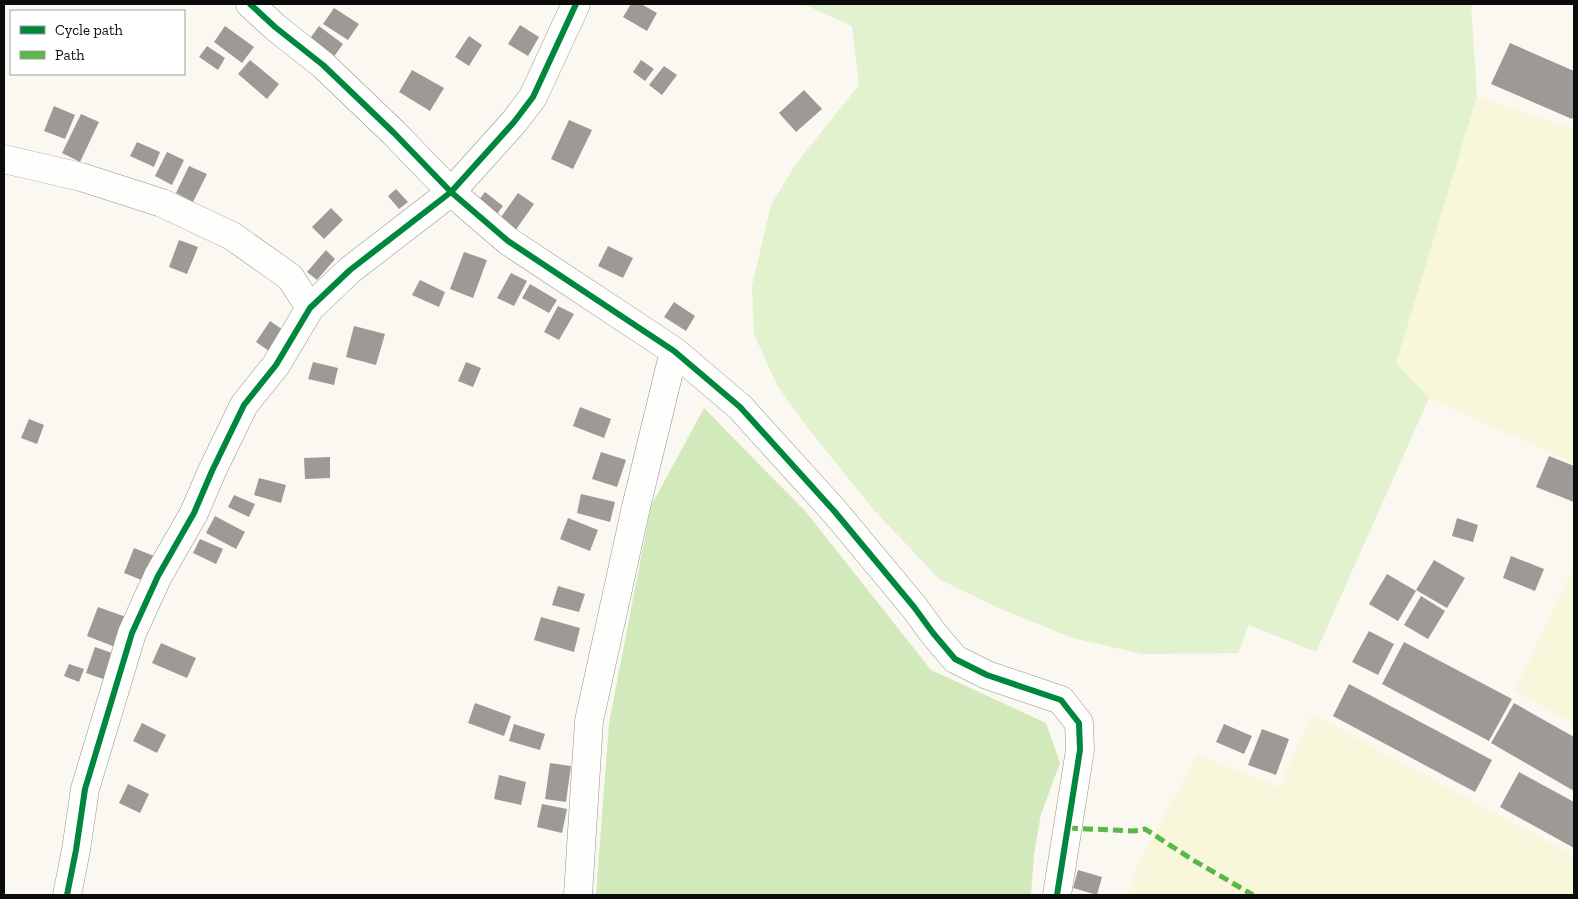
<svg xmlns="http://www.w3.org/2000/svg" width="1578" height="899" viewBox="0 0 1578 899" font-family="'Zilla Slab',serif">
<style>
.farmland{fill:#f8f6db}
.green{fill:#e2f1ce}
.forest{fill:#d2e9bc}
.building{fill:#9d9a96}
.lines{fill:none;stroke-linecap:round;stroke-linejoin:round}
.minor-casing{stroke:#93928f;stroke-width:29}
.minor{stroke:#fefefd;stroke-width:28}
.quiet{stroke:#58b947;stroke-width:5;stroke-dasharray:10 5;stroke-linecap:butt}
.cycleway-casing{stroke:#fff;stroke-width:9}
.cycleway{stroke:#00873e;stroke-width:6}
</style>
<rect width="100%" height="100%" fill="#faf8f0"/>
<path class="farmland" d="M1477 96 1574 130V463L1429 398 1396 363Z
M1574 566V724L1515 691Z
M1312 714 1574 856V895H1128L1138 865 1197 755 1280 787Z"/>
<path class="green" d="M803 4H1471L1477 96 1396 363 1429 398 1316 652 1249 625 1238 653 1143 654 1072 638 994 606 939 579 874 510 807 427 777 385 754 334 752 286 771 205 796 164 859 85 852 26Z"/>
<path class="forest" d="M704 408 806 512 931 670 1046 723 1060 763 1041 814 1034 854 1031 895H596L609 723 651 506Z"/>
<path class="building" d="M631 4H641L657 13 647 31 623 17Z
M334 8 359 24 348 40 323 24Z
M520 25 539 37 528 56 508 44Z
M225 26 254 47 242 63 214 42Z
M319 26 343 44 330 62 306 44Z
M469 36 482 45 469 66 455 57Z
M1510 43 1574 71V115L1572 119 1491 84Z
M207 46 225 58 218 70 199 57Z
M250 60 279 84 267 99 238 74Z
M641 60 654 69 645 81 633 72Z
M664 66 677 75 662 95 649 85Z
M412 70 444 88 430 111 399 92Z
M804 90 822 109 796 132 779 113Z
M54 106 75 115 65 139 44 131Z
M81 114 99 122 80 162 62 153Z
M569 120 592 130 573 169 551 159Z
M137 142 160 152 154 167 130 156Z
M167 152 184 160 172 185 155 176Z
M189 166 207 174 193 202 176 193Z
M396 189 408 202 399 209 388 196Z
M485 192 503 206 493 219 475 205Z
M518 193 534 204 515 231 499 220Z
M331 208 343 220 324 239 312 227Z
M179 240 198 247 187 274 169 267Z
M608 246 633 258 623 278 598 266Z
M326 250 335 259 317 280 307 272Z
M464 252 487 260 473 298 450 289Z
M511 273 527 281 514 306 497 298Z
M420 280 445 292 439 307 412 295Z
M530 284 557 300 549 313 522 298Z
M674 302 695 316 686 331 664 317Z
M558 306 574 314 559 340 544 332Z
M270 321 286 332 272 353 256 342Z
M354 326 385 334 376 365 346 357Z
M313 362 338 368 334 385 308 379Z
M466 362 481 368 473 387 458 381Z
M580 407 611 419 604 438 573 426Z
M29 419 44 425 37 444 21 438Z
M601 452 626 460 617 487 592 479Z
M1549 456 1574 466V502L1536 487Z
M330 457V478L305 479 304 458Z
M259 478 286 485 281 503 254 495Z
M581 494 615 502 610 522 577 513Z
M234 495 255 504 249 517 228 507Z
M215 516 245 532 236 549 206 533Z
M568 518 598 530 590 551 560 539Z
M1457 518 1478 525 1473 542 1452 536Z
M200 539 223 549 216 564 193 553Z
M134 548 154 556 144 581 124 573Z
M1511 556 1544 569 1535 591 1503 578Z
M1434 560 1465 578 1447 608 1416 590Z
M1387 574 1416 591 1398 621 1369 604Z
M558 586 585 594 579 612 552 605Z
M1421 596 1445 611 1428 639 1404 625Z
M98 607 126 617 115 647 87 636Z
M541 617 580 628 574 652 534 640Z
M1369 631 1394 644 1378 675 1352 662Z
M1404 642 1512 699 1489 741 1382 684Z
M161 643 196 658 187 678 152 663Z
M95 647 115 654 106 680 86 673Z
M69 664 84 669 79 682 64 676Z
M1349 684 1492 760 1475 792 1333 716Z
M475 703 511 716 504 736 468 723Z
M1514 703 1574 737V791L1491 743Z
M142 723 166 735 157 753 133 741Z
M514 724 545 734 540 750 509 741Z
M1224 724 1252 736 1244 754 1216 742Z
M1262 729 1289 739 1276 775 1248 765Z
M550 763 571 766 566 802 545 799Z
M1519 772 1574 802V848L1500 807Z
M499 775 526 782 521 805 494 799Z
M128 784 149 794 140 813 119 803Z
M542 804 567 809 562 833 537 827Z
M1078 870 1102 877 1097 895 1073 888Z"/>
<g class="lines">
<g class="minor-casing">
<path id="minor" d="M250 4 275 27 323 65 394 133 451 192 508 241 674 351 740 407 835 512 914 607 933 633 955 659 987 675 1061 700 1079 723 1080 750 1057 895
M4 159 81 177 162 203 232 236 290 277 310 308
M67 895 76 850 85 789 132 633 158 576 194 513 212 471 244 405 276 365 310 308 350 270 451 192 514 122 533 97 576 4
M578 895 589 721 636 507 674 351"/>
</g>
<use href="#minor" class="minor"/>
<path class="quiet" d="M1068 828 1134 831 1145 829 1193 860 1253 895"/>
<g class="cycleway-casing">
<path id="cycleway" d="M250 4 275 27 323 65 394 133 451 192 508 241 674 351 740 407 835 512 914 607 933 633 955 659 987 675 1061 700 1079 723 1080 750 1057 895
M67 895 76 850 85 789 132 633 158 576 194 513 212 471 244 405 276 365 310 308 350 270 451 192 514 122 533 97 576 4"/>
</g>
<use href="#cycleway" class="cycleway"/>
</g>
<rect width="1578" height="899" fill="none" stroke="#0c0c0c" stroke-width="10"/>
<rect x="10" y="10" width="175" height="65" fill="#ffffff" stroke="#9e9e9e"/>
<rect x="20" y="26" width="25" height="8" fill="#00873e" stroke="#9e9e9e"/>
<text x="55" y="35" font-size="15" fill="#0c0c0c">Cycle path</text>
<rect x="20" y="51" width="25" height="8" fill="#58b947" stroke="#9e9e9e"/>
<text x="55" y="60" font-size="15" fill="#0c0c0c">Path</text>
</svg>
